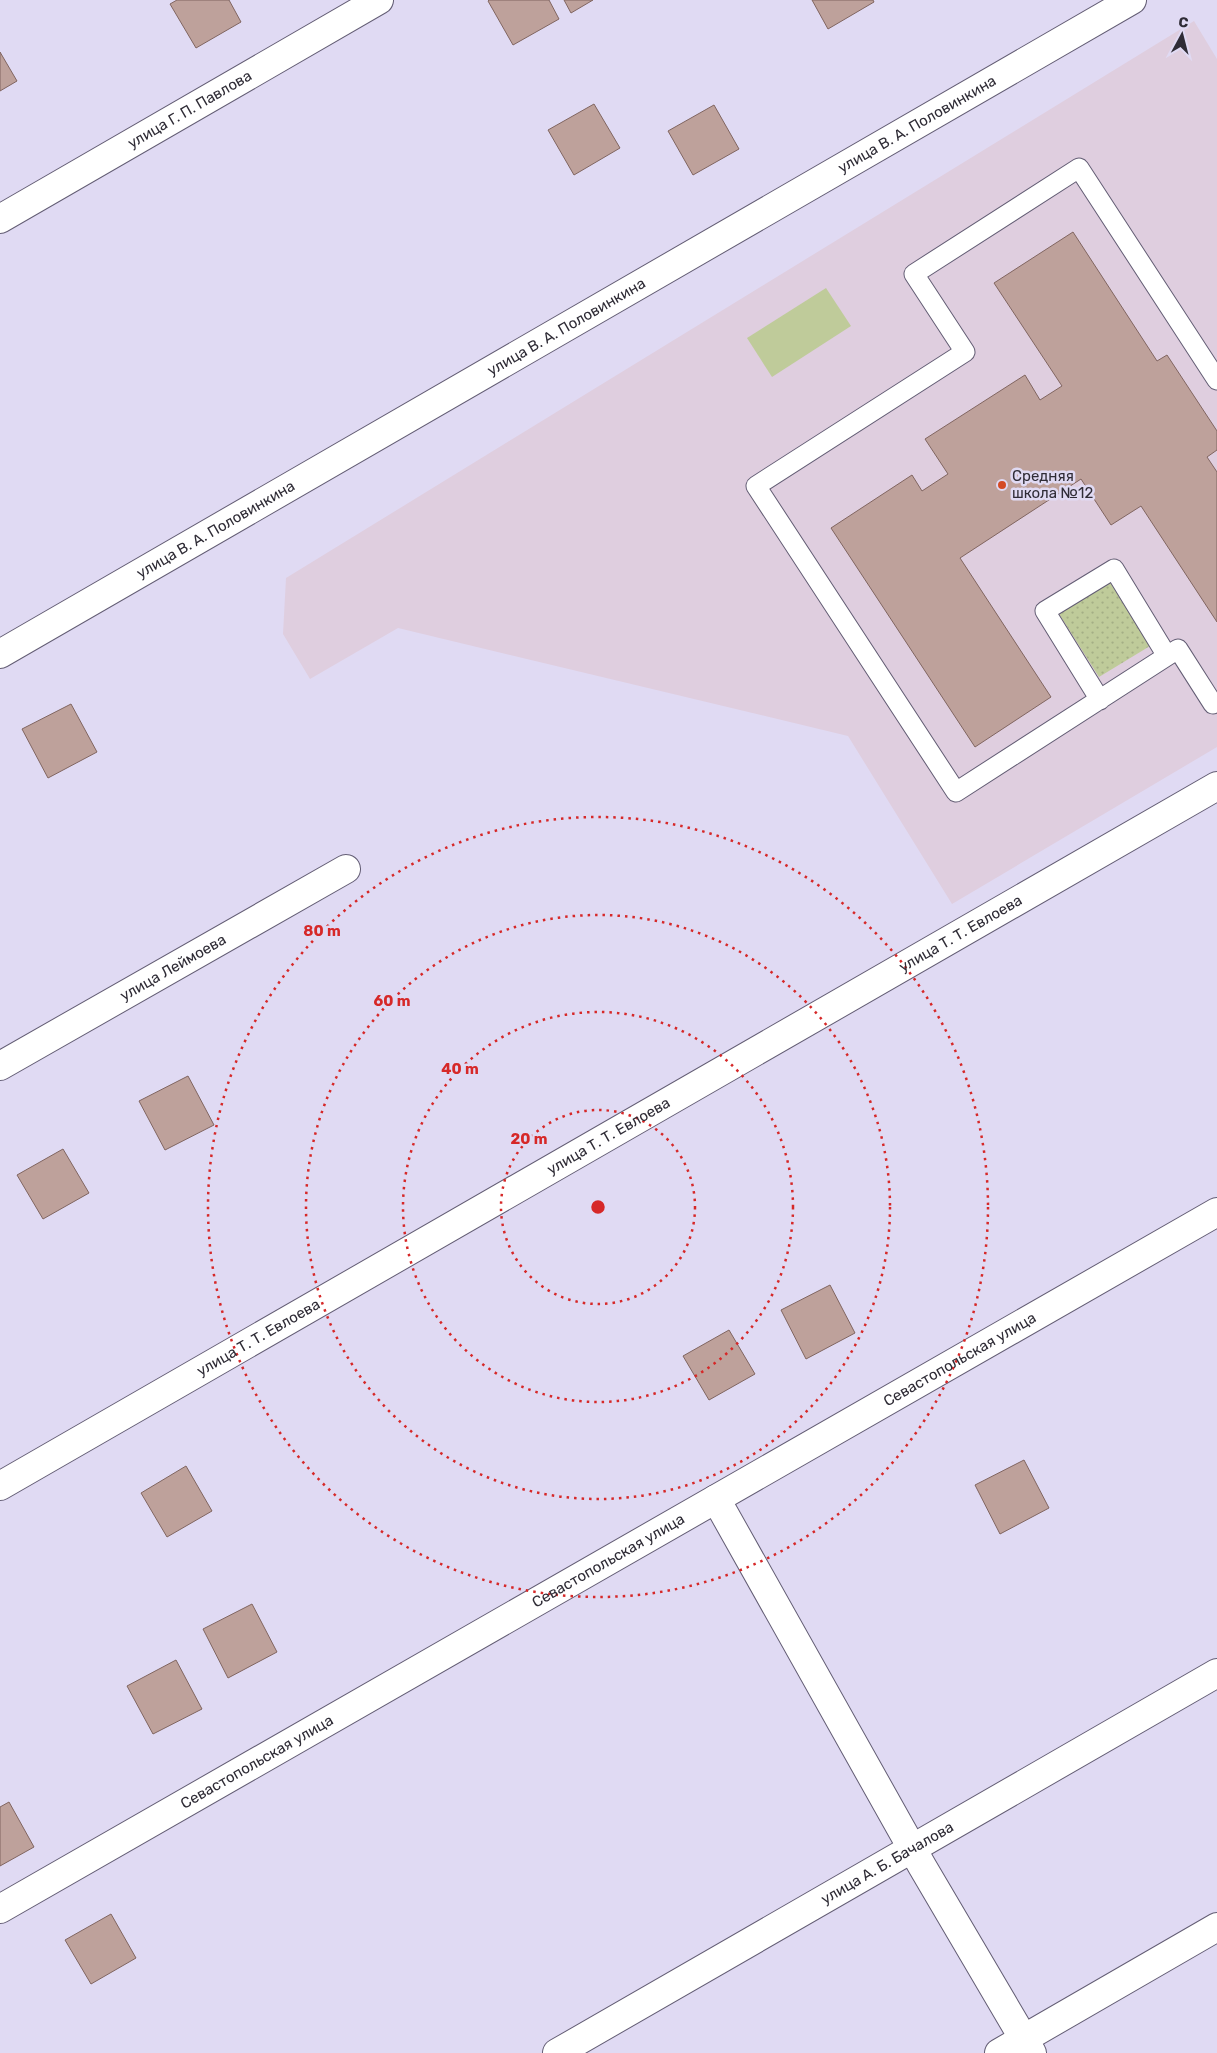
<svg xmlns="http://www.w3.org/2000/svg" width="1217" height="2053" viewBox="0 0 1217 2053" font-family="Rubik,sans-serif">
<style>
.education{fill:#dfcedf}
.grass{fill:url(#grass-dots)}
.pitch{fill:#bfcb9a}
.building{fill:#bea19b;stroke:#806560}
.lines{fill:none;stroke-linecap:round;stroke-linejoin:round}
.service-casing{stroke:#635d74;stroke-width:21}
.minor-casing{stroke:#635d74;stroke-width:30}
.service{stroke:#fff;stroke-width:19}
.minor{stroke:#fff;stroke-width:28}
.ring{fill:none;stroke:#d62828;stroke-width:2.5;stroke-dasharray:2.5 5}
.poi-dot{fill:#d44b25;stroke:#e0daf3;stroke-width:2}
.labels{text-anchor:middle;stroke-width:5;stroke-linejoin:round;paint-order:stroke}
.street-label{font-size:15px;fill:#2f2c36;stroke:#e0daf3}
.poi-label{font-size:15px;fill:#2f2c36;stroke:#e0daf3;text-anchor:start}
.centre{fill:#d62828;stroke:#e0daf3;stroke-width:2.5}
.ring-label{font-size:15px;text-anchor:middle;font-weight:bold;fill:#d62828;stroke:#e0daf3;stroke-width:5;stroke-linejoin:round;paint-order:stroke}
</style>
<defs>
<pattern id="grass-dots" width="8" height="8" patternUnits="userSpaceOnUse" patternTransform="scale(1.25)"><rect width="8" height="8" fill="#bfcb9a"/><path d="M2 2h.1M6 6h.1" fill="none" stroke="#a4ae85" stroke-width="1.8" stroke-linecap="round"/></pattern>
</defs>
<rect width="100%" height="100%" fill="#e0daf3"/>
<path class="education" d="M1194 21 1217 59V747L952 904 848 736 398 628 310 679 283 634 286 578Z"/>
<path class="grass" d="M1110 582 1150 646 1099 677 1059 614Z"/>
<path class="pitch" d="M826 288 851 326 772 377 747 338Z"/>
<path class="building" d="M177 0H229L241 22 196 48 170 4Z
M489 0H549L559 19 513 45 488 1Z
M564 0H593L571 13Z
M812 0H873L874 2 828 29Z
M0 52 17 81 0 91Z
M594 104 620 148 574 175 548 130Z
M714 105 739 149 693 175 668 131Z
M1073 232 1157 361 1167 355 1217 431V450L1207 457 1217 472V622L1141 506 1111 525 1081 479 960 558 1051 697 975 747 831 528 912 475 922 491 948 474 925 439 1025 375 1040 400 1062 386 994 283Z
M71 704 97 752 48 778 22 729Z
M188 1076 214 1125 165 1150 139 1101Z
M63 1149 89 1193 43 1219 17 1175Z
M830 1285 855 1333 806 1359 781 1310Z
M729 1330 755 1374 709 1400 683 1356Z
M1024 1460 1049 1508 1000 1534 975 1485Z
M186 1466 212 1511 167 1537 141 1493Z
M252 1604 277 1652 228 1678 203 1629Z
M176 1660 202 1709 153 1734 127 1686Z
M9 1802 34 1847 0 1866V1807Z
M111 1914 136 1958 91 1984 65 1940Z"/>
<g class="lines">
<g class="service-casing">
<path id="service" d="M1217 380 1079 168 914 274 965 352 756 486 956 792 1178 649 1213 704 1217 702
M1100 700 1045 611 1114 569 1167 656"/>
</g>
<g class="minor-casing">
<g id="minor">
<path id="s1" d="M0 219 379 0"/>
<path id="s2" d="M0 654 1132 0"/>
<path id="s3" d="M0 1066 346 869"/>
<path id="s4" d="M0 1486 1217 786"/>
<path d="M716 1499 922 1866 1032 2053"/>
<path id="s5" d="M0 1909 1217 1212"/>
<path id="s6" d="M557 2053 1217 1673"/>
<path d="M999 2053 1217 1927"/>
</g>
</g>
<use href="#service" class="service"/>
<use href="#minor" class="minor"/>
</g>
<g class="ring">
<circle cx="598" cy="1207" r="97"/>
<circle cx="598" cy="1207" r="195"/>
<circle cx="598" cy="1207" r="292"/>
<circle cx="598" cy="1207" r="390"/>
</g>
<circle class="poi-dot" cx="1002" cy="485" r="5"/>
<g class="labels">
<g class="street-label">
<text dy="5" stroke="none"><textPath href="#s1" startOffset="219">улица Г. П. Павлова</textPath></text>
<text dy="5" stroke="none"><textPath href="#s2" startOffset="1059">улица В. А. Половинкина</textPath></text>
<text dy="5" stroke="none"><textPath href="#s2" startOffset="654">улица В. А. Половинкина</textPath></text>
<text dy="5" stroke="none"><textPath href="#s2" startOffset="249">улица В. А. Половинкина</textPath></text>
<text dy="5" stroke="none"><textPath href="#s4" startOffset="1108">улица Т. Т. Евлоева</textPath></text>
<text dy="5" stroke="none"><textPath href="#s3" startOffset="199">улица Леймоева</textPath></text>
<text dy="5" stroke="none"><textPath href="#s4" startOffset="702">улица Т. Т. Евлоева</textPath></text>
<text dy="5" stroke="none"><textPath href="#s4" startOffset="298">улица Т. Т. Евлоева</textPath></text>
<text dy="5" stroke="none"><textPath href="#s5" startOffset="1106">Севастопольская улица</textPath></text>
<text dy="5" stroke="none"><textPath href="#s5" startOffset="701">Севастопольская улица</textPath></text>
<text dy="5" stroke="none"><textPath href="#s5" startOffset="296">Севастопольская улица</textPath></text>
<text dy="5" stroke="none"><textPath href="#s6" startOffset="381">улица А. Б. Бачалова</textPath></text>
</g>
<g class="poi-label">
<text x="1012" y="481">Средняя<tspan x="1012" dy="17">школа №12</tspan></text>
</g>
</g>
<circle cx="598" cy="1207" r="8" class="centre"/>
<g class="ring-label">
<text x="322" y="936">80 m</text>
<text x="392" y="1006">60 m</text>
<text x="460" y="1074">40 m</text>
<text x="529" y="1144">20 m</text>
</g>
<g transform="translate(1182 35) rotate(7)" stroke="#e0daf3" stroke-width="4" paint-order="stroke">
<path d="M0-4L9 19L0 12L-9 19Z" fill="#2f2c36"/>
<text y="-8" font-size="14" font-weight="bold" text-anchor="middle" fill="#2f2c36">С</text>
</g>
</svg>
